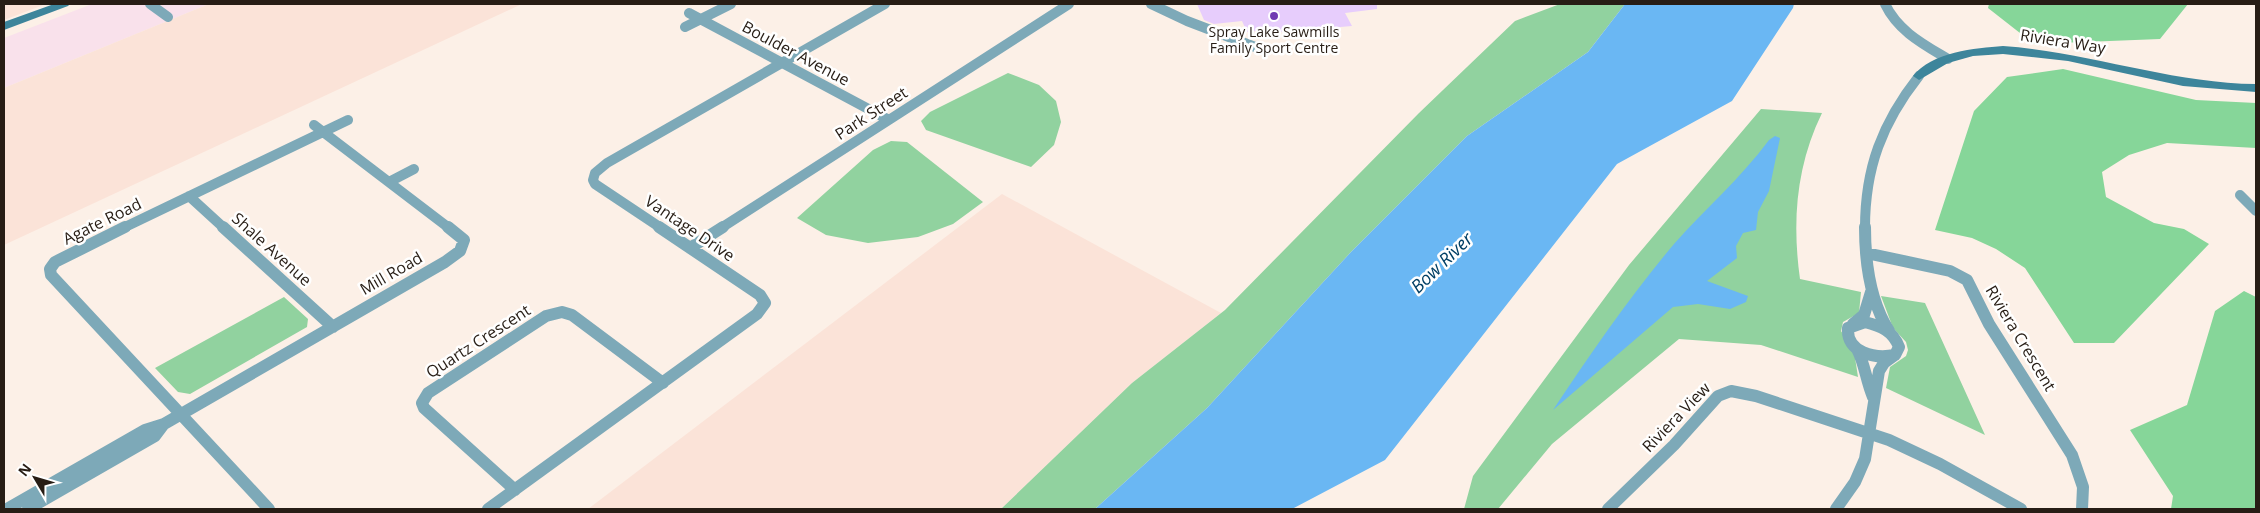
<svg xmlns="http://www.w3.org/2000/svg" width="2260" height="513" viewBox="0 0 2260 513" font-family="'Open Sans',sans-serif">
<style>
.commercial{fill:#f9e1eb}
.industrial{fill:#fbe3d8}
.green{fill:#91d29f}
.forest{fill:#86d699}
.water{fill:#6ab7f3}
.building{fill:#e7cdfc}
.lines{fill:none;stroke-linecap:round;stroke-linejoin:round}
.street-far1{stroke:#7da9b8;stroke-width:10}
.street{stroke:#7da9b8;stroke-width:12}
.secondary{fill:#3d859b;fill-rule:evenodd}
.poi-dot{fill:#713bb2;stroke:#fff;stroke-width:2}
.labels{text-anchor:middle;stroke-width:5;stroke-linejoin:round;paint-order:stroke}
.far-poi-label{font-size:14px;fill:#271d15;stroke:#fff}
.street-label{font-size:16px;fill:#271d15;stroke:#fff}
.water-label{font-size:18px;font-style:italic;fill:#003f65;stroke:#fff}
</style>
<rect width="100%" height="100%" fill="#fcf0e7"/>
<path class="commercial" d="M92 4H209L4 88V38Z"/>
<path class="industrial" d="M4 4H46L4 20Z
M209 4H522L4 245V88Z
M1002 194 1221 313 1132 383 1001 509H588Z"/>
<path class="green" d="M1560 4H1625L1588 52 1467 136 1351 252 1207 408 1095 509H1001L1132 383 1225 310 1419 113 1515 21Z
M1008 73 1039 85 1056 101 1061 122 1054 145 1031 167 926 130 921 121 930 112Z
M1761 109 1822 113C1796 166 1792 222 1800 279L1861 292 1859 313 1843 322 1841 331 1854 351 1858 377 1761 345 1679 339 1552 444 1498 509H1464L1473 476 1629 265Z
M891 141 907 142 983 202 953 224 918 237 868 243 826 235 797 218 873 150Z
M1881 296 1925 303 1985 435 1886 388 1890 367 1906 356 1908 350 1906 342 1893 328Z
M284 297 308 319 307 327 190 394 178 392 155 368Z"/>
<path class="forest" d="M1989 4H2188L2160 39 2034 44 1988 8Z
M2063 69 2196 100 2256 103V148L2167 143 2129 155 2102 172 2106 197 2154 223 2184 229 2209 244 2114 343H2074L2025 268 1996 249 1972 238 1935 230 1974 111 2007 77Z
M2244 291 2256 297V509H2171L2173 496 2130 430 2187 405 2215 311Z"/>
<path class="water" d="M1625 4H1794L1793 8 1732 101 1617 164 1385 460 1292 509H1095L1207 408 1351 252 1467 136 1588 52Z
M1775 136 1780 138 1769 191 1758 212 1756 230 1743 233 1736 246 1737 258 1707 281 1748 296 1746 302 1730 309 1698 304 1673 307 1553 410C1591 353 1630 296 1674 244 1705 209 1741 178 1769 140Z"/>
<path class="building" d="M1197 4H1377V9L1345 13 1352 26 1258 34 1257 31 1247 32 1242 21 1214 24 1204 20Z"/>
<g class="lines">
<path class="street-far1" d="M150 4 168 17
M1151 4 1187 21 1263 50
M1885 4C1898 31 1923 44 1948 59
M689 13 889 120
M685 27 731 4
M314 125 449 228
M389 182 414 169
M2240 195 2256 211
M189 196 224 228
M123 228 348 120
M661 228 595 184 593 180 595 173 607 163 885 4
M721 228 1069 4
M1865 228C1865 168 1882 123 1919 76"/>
<path class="street" d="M125 227 55 262 50 269 51 275 269 509
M223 227 333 327
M1865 227C1865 262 1870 301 1889 331
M690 248 723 227
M1866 253 1950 271 1967 280 1989 324 2072 455 2083 487 2082 509
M1865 322C1881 326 1893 331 1899 347L1895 355C1875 359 1846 353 1848 328Z
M1853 324 1864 315 1871 292
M1857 349C1865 364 1866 381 1873 397
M515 490 424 408 422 403 428 393 546 316 562 312 572 315 663 383
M7 509 145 430 164 424 445 262 460 251 464 240 448 227
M28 509 155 436 164 424
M488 509 757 314 765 303 760 295 659 227
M1608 509 1674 445 1718 396 1731 391 1756 396 1889 440 1940 464 2021 509
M1836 509 1855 482 1865 459 1879 371 1884 363 1895 355"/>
<path class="secondary" d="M54 4H70L68 6 4 30V22Z
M2003 46C2089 52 2170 83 2256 84V92L2183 86 2068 61 2003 54 1973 56 1948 63 1919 80 1913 76C1932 52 1975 48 2003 46Z"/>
</g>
<circle class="poi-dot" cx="1274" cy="16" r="5"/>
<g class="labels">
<g class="far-poi-label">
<text x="1274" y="37">Spray Lake Sawmills<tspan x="1274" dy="16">Family Sport Centre</tspan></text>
</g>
<g class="street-label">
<text transform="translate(2063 41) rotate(9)" y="6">Riviera Way</text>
<text transform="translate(796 53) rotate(28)" y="6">Boulder Avenue</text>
<text transform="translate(871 113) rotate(-33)" y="6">Park Street</text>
<text transform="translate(102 221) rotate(-26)" y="6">Agate Road</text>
<text transform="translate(690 228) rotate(34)" y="6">Vantage Drive</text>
<text transform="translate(272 249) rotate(42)" y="6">Shale Avenue</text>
<text transform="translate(391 273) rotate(-30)" y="6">Mill Road</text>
<text transform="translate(2021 338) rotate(59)" y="6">Riviera Crescent</text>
<text transform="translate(478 341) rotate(-33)" y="6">Quartz Crescent</text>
<text transform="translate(1676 417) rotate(-46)" y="6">Riviera View</text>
</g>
<g class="water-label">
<text transform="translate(1442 263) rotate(-44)" y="6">Bow River</text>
</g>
</g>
<rect width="2260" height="513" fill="none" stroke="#271d15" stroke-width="10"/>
<g transform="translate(35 478) rotate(308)" stroke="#ffffff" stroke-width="4" paint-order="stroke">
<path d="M0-4L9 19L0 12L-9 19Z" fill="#271d15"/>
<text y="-8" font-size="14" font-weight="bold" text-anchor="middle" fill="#271d15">N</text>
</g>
</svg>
